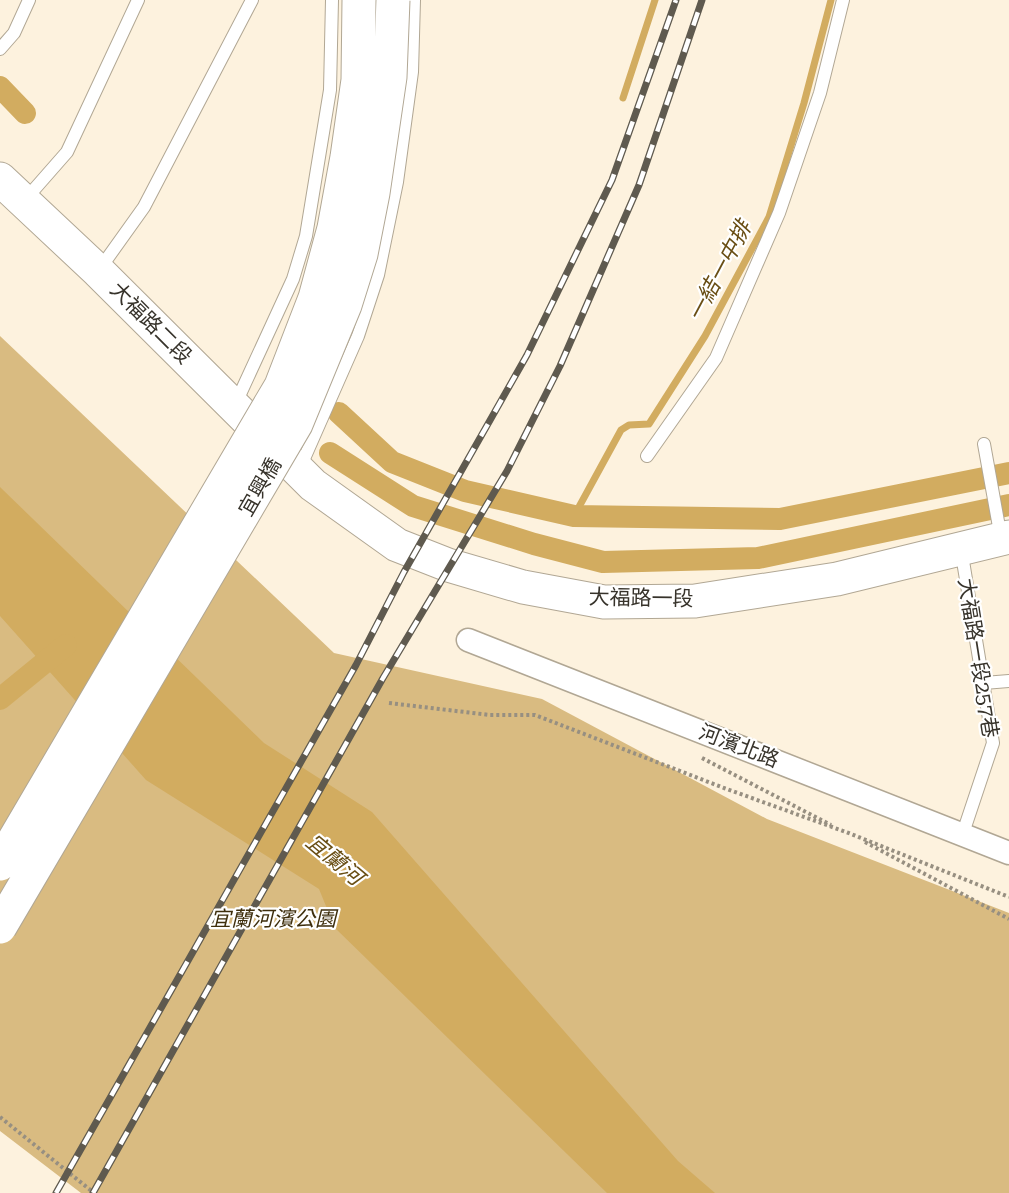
<svg xmlns="http://www.w3.org/2000/svg" width="1009" height="1193" viewBox="0 0 1009 1193" font-family="'Roboto Serif','Noto Sans TC',serif">
<style>
.green{fill:#d9bb81}
.water{fill:#d2ac60}
.lines{fill:none;stroke-linecap:round;stroke-linejoin:round}
.stream{stroke:#d2ac60;stroke-width:7}
.canal{stroke:#d2ac60;stroke-width:22}
.lane-casing{stroke:#b1a794;stroke-width:14}
.street-casing{stroke:#b1a794;stroke-width:25}
.secondary-casing{stroke:#b1a794;stroke-width:35}
.path{stroke:#978f81;stroke-width:4;stroke-dasharray:3 3;stroke-linecap:butt}
.lane{stroke:#fff;stroke-width:12}
.street{stroke:#fff;stroke-width:22}
.secondary{stroke:#fff;stroke-width:33}
.rail-casing{stroke:#5f5a4f;stroke-width:7}
.rail{stroke:#fff;stroke-width:4.5;stroke-dasharray:14;stroke-linecap:butt}
.secondary-bridge-casing{stroke:#b1a794;stroke-width:35;stroke-linecap:butt}
.secondary-bridge{stroke:#fff;stroke-width:33}
.labels{text-anchor:middle;stroke-width:4.5;stroke-linejoin:round;paint-order:stroke}
.street-label{font-size:21px;fill:#37332b;stroke:#fff}
.park-label{font-size:21px;font-style:italic;fill:#3e2e0c;stroke:#fff}
.water-label{font-size:22px;font-style:italic;fill:#694e14;stroke:#fff}
</style>
<rect width="100%" height="100%" fill="#fdf2de"/>
<path class="green" d="M0 336 334 653 542 699 767 819 1009 913V1193H81L0 1131Z"/>
<path class="water" d="M0 487 264 743 372 812 678 1161 715 1193H607L335 928 319 889 146 780 0 616Z"/>
<g class="lines">
<path class="stream" d="M623 98 655 0
M574 516 621 430 629 425 649 424 705 336 769 217 804 103 831 0"/>
<path class="canal" d="M0 87 25 113
M339 413 392 462 465 491 574 516 780 519 1009 473
M330 453 413 506 534 544 603 562 758 558 1009 505
M0 699 66 645"/>
<g class="lane-casing">
<path id="lane" d="M0 49 14 33 29 0
M24 201 67 152 138 0
M99 270 144 207 252 0
M235 405 293 279 306 236 330 90 332 0
M984 444 1001 538
M647 456 716 358 779 213 820 93 843 0
M299 470 358 336 378 275 397 182 412 72 414 0
M961 549 993 743 962 836
M984 683 1009 681"/>
</g>
<g class="street-casing">
<path id="street" d="M468 640 1009 853"/>
</g>
<g class="secondary-casing">
<path id="secondary" d="M0 179 98 271 313 485 397 545 448 565 523 587 604 602 695 601 837 579 1009 537"/>
</g>
<path class="path" d="M389 703 490 715H535L724 788 846 832 1009 897
M702 758 831 825
M865 842 1009 919
M0 1117 94 1193"/>
<use href="#lane" class="lane"/>
<use href="#street" class="street"/>
<use href="#secondary" class="secondary"/>
<g class="rail-casing">
<path id="rail" d="M56 1193 356 665 404 572 527 355 612 180 676 0
M93 1193 383 678 507 471 560 366 639 185 702 0"/>
</g>
<use href="#rail" class="rail"/>
<g class="secondary-bridge-casing">
<path id="secondary-bridge" d="M0 864 281 386 315 298 334 228 347 157 358 80 359 0
M0 927 296 424 345 305 361 254 373 193 390 77 393 0"/>
</g>
<use href="#secondary-bridge" class="secondary-bridge"/>
</g>
<g class="labels">
<g class="street-label">
<text transform="translate(151 323) rotate(45)" y="7">大福路二段</text>
<text transform="translate(260 487) rotate(-60)" y="7">宜興橋</text>
<text transform="translate(641 598) rotate(1)" y="7">大福路一段</text>
<text transform="translate(978 658) rotate(81)" y="7">大福路一段257巷</text>
<text transform="translate(739 746) rotate(21)" y="7">河濱北路</text>
</g>
<g class="park-label">
<text x="273" y="926">宜蘭河濱公園</text>
</g>
<g class="water-label">
<text transform="translate(719 271) rotate(-62)" y="8">一結一中排</text>
<text transform="translate(335 859) rotate(40)" y="8">宜蘭河</text>
</g>
</g>
</svg>
